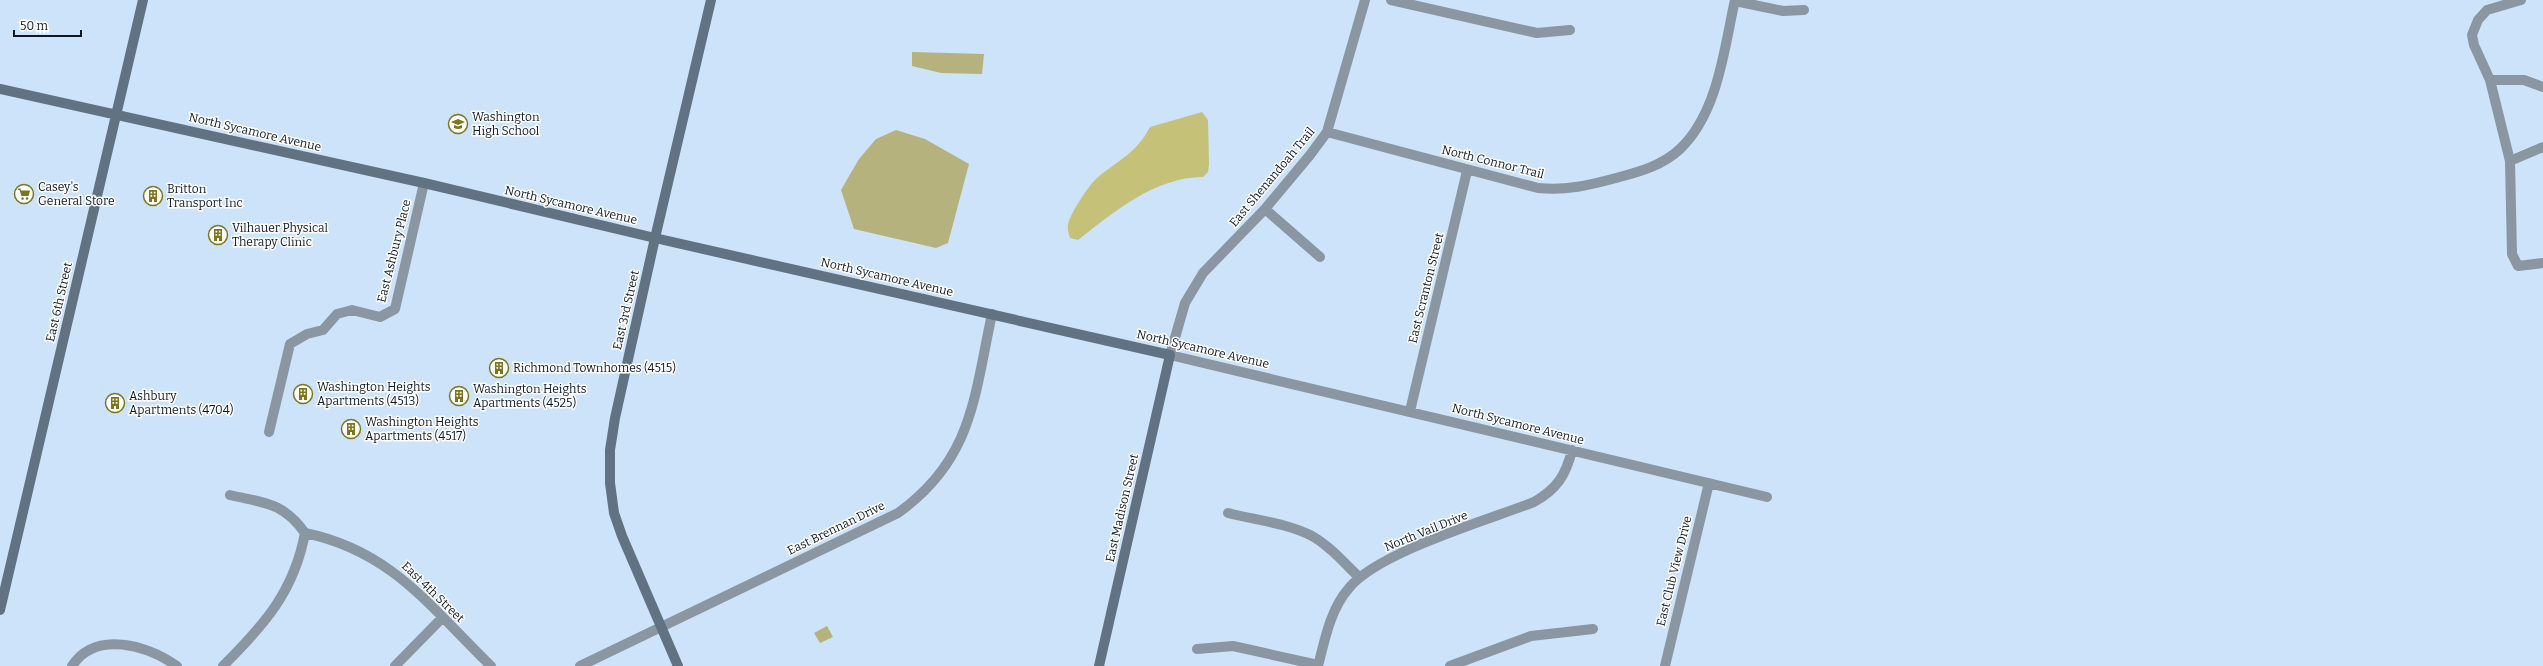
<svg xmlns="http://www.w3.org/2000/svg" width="2543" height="666" viewBox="0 0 2543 666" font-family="Bitter,serif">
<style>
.green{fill:#b6b27e}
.water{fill:#c6c178}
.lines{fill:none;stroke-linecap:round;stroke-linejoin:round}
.street{stroke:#8a96a2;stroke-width:10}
.secondary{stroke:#617283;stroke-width:10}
.labels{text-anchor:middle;stroke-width:3;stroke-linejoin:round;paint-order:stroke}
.poi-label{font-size:12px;fill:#0f1923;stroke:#fff;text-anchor:start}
.street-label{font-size:12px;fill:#0f1923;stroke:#fff}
</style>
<rect width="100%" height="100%" fill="#cce3f9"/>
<path class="green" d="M912 52 984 54 982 74 941 73 912 66Z
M896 130 925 139 969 164 948 243 936 248 854 229 841 190 859 159 876 139Z
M827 626 833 637 820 643 814 633Z"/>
<path class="water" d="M1202 112 1208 120 1209 164 1208 172 1203 177C1155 177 1114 212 1078 240L1070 238C1069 234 1067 229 1068 225 1069 215 1089 185 1097 178 1118 160 1136 154 1150 127Z"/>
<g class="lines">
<path class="street" d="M1365 0 1327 132 1310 155 1265 209 1203 273 1185 303 1170 355 1767 497
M1391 0 1537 33 1570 30
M2521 0 2487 10 2478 20 2472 35 2474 45 2490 80 2510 161 2512 254 2518 266 2543 263
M1735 1 1783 11 1804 10
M2490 80H2524L2543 87
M1327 132 1538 188C1566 191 1590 185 1616 178 1638 172 1662 166 1680 149 1718 113 1724 49 1735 0
M2510 161 2543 147
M1265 209 1320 257
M1410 411 1467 171
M269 432 290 344 307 334 323 330 337 314 352 310 380 317 395 309 424 183
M230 495C264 503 283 502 305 533
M1228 513C1255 520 1287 523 1312 536 1330 546 1344 563 1359 577
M305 533C392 551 430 607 491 666
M1197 649 1233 646 1318 665
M72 666C96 629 148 646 177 666
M223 666C264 625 294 592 305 533
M395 666 442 618
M580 666 898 513C973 459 974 397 992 314
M1318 666C1325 639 1330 610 1349 588 1378 552 1488 520 1534 502 1557 489 1566 475 1572 450
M1450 666 1531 636 1593 629
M1665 666 1709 483"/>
<path class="secondary" d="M0 89 424 183 655 238 1170 355 1099 666
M0 610 143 0
M678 666 622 536 614 513 610 483V450L615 418 655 238 711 0"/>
</g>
<defs>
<g id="school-ring" transform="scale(1)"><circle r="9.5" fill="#fff" stroke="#7d761a" stroke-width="1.5"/><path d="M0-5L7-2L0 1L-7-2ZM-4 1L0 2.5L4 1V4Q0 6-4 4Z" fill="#7d761a"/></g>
<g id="supermarket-ring" transform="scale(1)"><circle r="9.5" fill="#fff" stroke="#7d761a" stroke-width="1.5"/><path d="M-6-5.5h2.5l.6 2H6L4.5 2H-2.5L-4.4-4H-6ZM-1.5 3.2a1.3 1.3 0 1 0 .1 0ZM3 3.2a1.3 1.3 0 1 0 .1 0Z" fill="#7d761a"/></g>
<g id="building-ring" transform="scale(1)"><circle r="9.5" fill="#fff" stroke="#7d761a" stroke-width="1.5"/><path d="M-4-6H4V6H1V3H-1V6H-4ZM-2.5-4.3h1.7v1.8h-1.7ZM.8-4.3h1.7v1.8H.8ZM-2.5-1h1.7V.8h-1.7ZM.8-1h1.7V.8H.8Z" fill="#7d761a"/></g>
</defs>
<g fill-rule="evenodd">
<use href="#school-ring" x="458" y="124"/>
<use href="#supermarket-ring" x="24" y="194"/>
<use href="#building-ring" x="153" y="196"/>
<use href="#building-ring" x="218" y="235"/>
<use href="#building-ring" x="499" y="368"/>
<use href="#building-ring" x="303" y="394"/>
<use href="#building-ring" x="459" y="396"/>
<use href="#building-ring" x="115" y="403"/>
<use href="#building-ring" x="351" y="429"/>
</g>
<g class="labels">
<g class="poi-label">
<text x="472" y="121">Washington<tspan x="472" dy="14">High School</tspan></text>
<text x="38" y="191">Casey's<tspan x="38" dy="14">General Store</tspan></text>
<text x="167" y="193">Britton<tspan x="167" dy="14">Transport Inc</tspan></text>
<text x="232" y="232">Vilhauer Physical<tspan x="232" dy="14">Therapy Clinic</tspan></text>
<text x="513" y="372">Richmond Townhomes (4515)</text>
<text x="317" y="391">Washington Heights<tspan x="317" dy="14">Apartments (4513)</tspan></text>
<text x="473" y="393">Washington Heights<tspan x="473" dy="14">Apartments (4525)</tspan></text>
<text x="129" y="400">Ashbury<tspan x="129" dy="14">Apartments (4704)</tspan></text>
<text x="365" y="426">Washington Heights<tspan x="365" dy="14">Apartments (4517)</tspan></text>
</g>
<g class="street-label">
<text transform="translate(255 132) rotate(13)" y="4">North Sycamore Avenue</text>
<text transform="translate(1493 162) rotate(14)" y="4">North Connor Trail</text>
<text transform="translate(1272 177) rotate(-50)" y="4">East Shenandoah Trail</text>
<text transform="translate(571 205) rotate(13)" y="4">North Sycamore Avenue</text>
<text transform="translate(394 251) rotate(-76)" y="4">East Ashbury Place</text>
<text transform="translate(887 277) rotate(13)" y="4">North Sycamore Avenue</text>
<text transform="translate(1426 288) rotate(-76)" y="4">East Scranton Street</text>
<text transform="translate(59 302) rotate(-77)" y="4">East 6th Street</text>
<text transform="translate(626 310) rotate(-77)" y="4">East 3rd Street</text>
<text transform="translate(1203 349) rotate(13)" y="4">North Sycamore Avenue</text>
<text transform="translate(1518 424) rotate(14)" y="4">North Sycamore Avenue</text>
<text transform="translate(1122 508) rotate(-77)" y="4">East Madison Street</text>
<text transform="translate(836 528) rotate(-26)" y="4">East Brennan Drive</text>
<text transform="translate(1426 531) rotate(-22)" y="4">North Vail Drive</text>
<text transform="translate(1674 571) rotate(-76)" y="4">East Club View Drive</text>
<text transform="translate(433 592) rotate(44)" y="4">East 4th Street</text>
</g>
</g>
<path d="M14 30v6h67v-6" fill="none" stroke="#0f1923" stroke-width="2"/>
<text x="20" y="30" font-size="12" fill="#0f1923" stroke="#ffffff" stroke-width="3" paint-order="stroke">50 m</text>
</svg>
